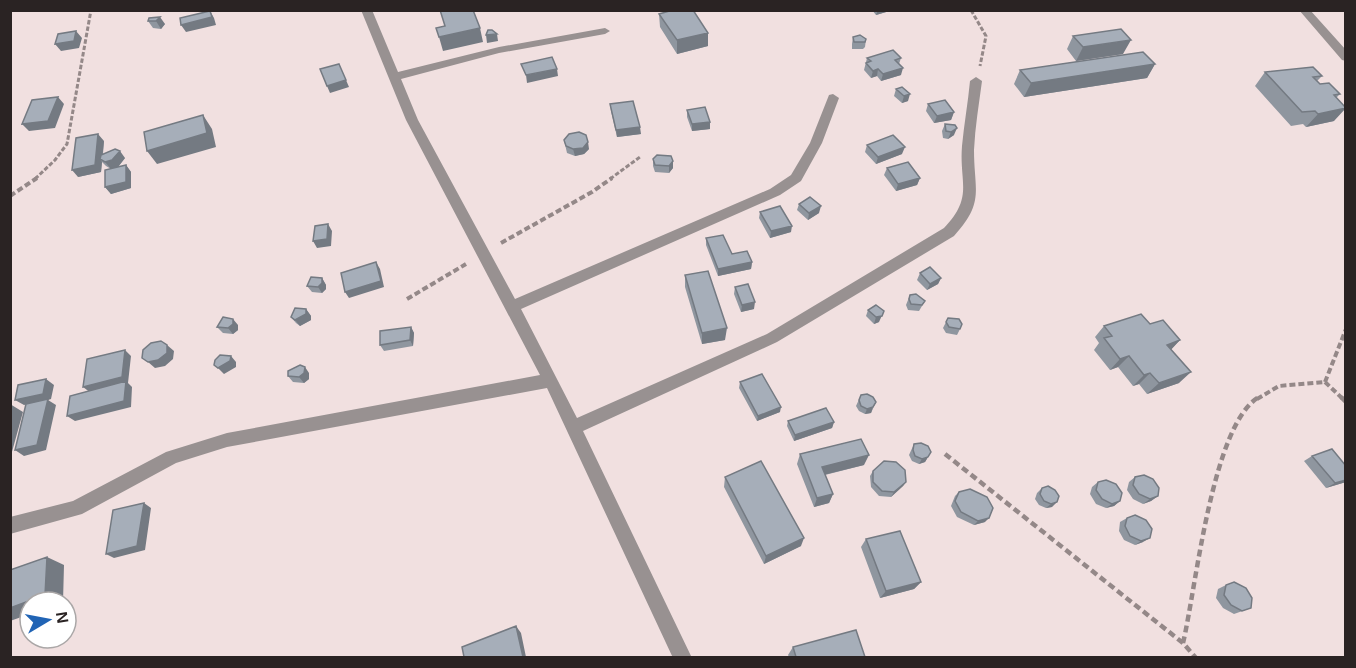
<svg xmlns="http://www.w3.org/2000/svg" width="1356" height="668" viewBox="0 0 1356 668" font-family="Helvetica,sans-serif">
<style>
.lines{fill:none;stroke-linecap:round;stroke-linejoin:round}
.path-far2{stroke:#948888;stroke-width:3;stroke-dasharray:4.5 2;stroke-linecap:butt}
.path-far1{stroke:#948888;stroke-width:4;stroke-dasharray:6 3;stroke-linecap:butt}
.path{stroke:#948888;stroke-width:4.5;stroke-dasharray:7 4;stroke-linecap:butt}
.minor{fill:#989191;fill-rule:evenodd}
.wall{fill:#8f969f}
.shaded-wall{fill:#747a82}
.building{fill:#a6aeb9;stroke:#747a82;stroke-width:1.5}
</style>
<rect width="100%" height="100%" fill="#f1e0e0"/>
<g class="lines">
<path class="path-far2" d="M971 10 986 36 980 66
M35 179 55 160 67 144 91 10
M610 179 640 157"/>
<path class="path-far1" d="M10 196 37 178
M501 243 592 192 612 178
M407 299 466 264
M1325 382 1346 329
M1325 382 1343 399
M1257 399 1279 386 1325 382"/>
<path class="path" d="M1341 397 1346 402
M945 454 1183 643 1196 658
M1183 643C1196 589 1212 424 1259 397"/>
<path class="minor" d="M361 10H372L398 72 499 47 605 28 610 31 605 34 499 53 401 79 418 120 515 299 770 189 791 175 810 143 829 95 833 94 839 98 822 143 801 181 780 195 521 309 577 418 767 334 944 228C974 197 959 183 962 146 964 124 968 103 970 81L976 77 982 81C979 104 975 127 974 150 974 191 985 202 954 236L777 342 583 431 692 658H673L547 388 227 447 176 463 82 514 10 534V517L73 501 166 452 227 433 540 375 406 120Z
M1299 10H1310L1346 50V61L1342 60Z"/>
</g>
<path class="wall" d="M872 10H893L876 15Z
M659 14 708 33V46L677 54 660 27Z
M149 18 165 24 161 29 153 28 148 21Z
M1073 36 1123 54 1076 61 1067 49Z
M853 37 866 39 865 47 863 49H852V44Z
M867 58H901L899 64 901 75 881 81 877 76 871 78 864 70Z
M1155 64 1147 78 1024 97 1014 84 1020 70Z
M1265 72 1322 76 1317 81 1320 84 1340 94 1336 98 1334 121 1306 127 1303 124 1291 126 1255 86Z
M902 87 908 101 902 103 894 96 896 89Z
M610 104 641 134 617 137 611 111Z
M928 104 954 112 951 120 934 123 926 111Z
M687 110 710 122V129L692 131 687 117Z
M945 124 954 135 948 139 943 138 942 131Z
M564 140 589 149 584 154 575 156 567 153Z
M104 141 103 154 125 158 118 167 126 165 131 172V188L111 194 105 187 111 169 106 166 102 162 101 172 78 177Z
M867 145 902 154 876 164 865 152Z
M653 159 673 161V168L669 173 655 172 653 166Z
M887 168 920 178 917 185 896 191 884 175Z
M799 204 819 213 808 220 797 210Z
M760 212 791 232 770 238 759 218Z
M706 238 732 254 752 262 751 269 718 276 706 245Z
M920 273 941 278 938 284 927 290 917 280Z
M685 275 725 340 702 344 685 287Z
M322 278 326 285V289L322 293 312 292 307 286Z
M735 287 754 309 741 312 734 294Z
M910 295 925 301 919 311 908 310 906 305Z
M876 305 879 322 874 324 866 316 868 310Z
M306 309 311 316V320L300 326 296 323 291 317Z
M948 318 960 329 957 335 946 333 943 328Z
M1150 324 1180 340 1171 349 1179 383 1147 394 1139 384 1133 386 1118 367 1110 370 1094 350 1099 343 1095 337 1104 326Z
M238 325V330L233 334 223 333 217 327Z
M411 327 414 333 413 346 384 351 380 345Z
M309 373V379L304 383 293 382 288 376Z
M740 382 780 412 757 421 739 388Z
M861 395 876 402 871 413 865 414 859 411 856 406Z
M788 421 834 422 832 428 794 441 787 426Z
M914 444 928 457 925 462 919 464 912 461 909 455Z
M800 454 864 465 825 475 833 494 829 503 814 507 797 464Z
M1312 456 1346 482 1326 488 1304 461Z
M873 471 906 482 903 486 891 497 879 496 871 487 870 476Z
M725 477 801 546 764 564 724 487Z
M1135 477 1158 496 1151 501 1143 504 1133 499 1127 490 1129 482Z
M1098 482 1120 501 1114 506 1106 508 1096 504 1090 494 1092 487Z
M1042 488 1052 507 1046 508 1039 505 1035 499 1037 493Z
M959 492 985 522 974 525 957 517 951 506 955 496Z
M1127 518 1143 542 1135 545 1124 540 1119 531 1120 522Z
M866 539 921 582 914 589 880 598 861 547Z
M1226 585 1251 608 1234 614 1223 608 1216 598 1218 589Z
M793 647 865 657H789L788 655Z"/>
<path class="shaded-wall" d="M878 10H893L876 15Z
M210 11 214 18 216 25 186 32 181 25Z
M160 17 165 24 161 29 156 21Z
M480 28 483 42 443 51 439 37Z
M76 31 82 38 79 48 61 51 55 44Z
M708 33V46L677 54V40Z
M497 34 498 41 487 43 486 35Z
M1131 40 1123 54 1076 61 1083 47Z
M1155 64 1147 78 1024 97 1031 83Z
M903 68 901 75 881 81 883 74Z
M557 69 558 76 527 83 526 75Z
M878 69 877 76 871 78 873 71Z
M346 80 349 87 330 93 327 86Z
M910 94 908 101 902 103 904 96Z
M58 97 64 104 55 128 29 131 22 124Z
M1346 108 1334 121 1306 127 1318 114Z
M954 112 951 120 934 123 937 116Z
M203 115 212 129 216 147 157 164 147 151Z
M710 122V129L692 131V124Z
M640 127 641 134 617 137 616 130Z
M957 128 954 135 948 139 951 132Z
M98 134 104 141 102 160 100 159 102 162 101 172 78 177 72 170Z
M588 142 589 149 584 154 575 156 573 149Z
M905 147 902 154 876 164 878 157Z
M120 151 125 158 118 167 111 169 105 162Z
M673 161V168L669 173V166Z
M126 165 131 172V188L111 194 105 187Z
M920 178 917 185 896 191 898 184Z
M821 206 819 213 808 220 809 213Z
M328 224 332 231 331 246 317 248 313 241Z
M792 226 791 232 770 238 771 231Z
M376 262 380 269 384 287 349 298 345 292Z
M752 262 751 269 718 276V269Z
M322 278 326 285V289L322 293 318 287Z
M941 278 938 284 927 290 930 284Z
M755 302 754 309 741 312 742 305Z
M306 309 311 316V320L300 326 295 320Z
M884 311 879 322 874 324 876 317Z
M233 319 238 325V330L233 334 228 328Z
M411 327 414 333 413 346 410 340Z
M727 328 725 340 702 344V333Z
M1180 340 1169 352 1167 345Z
M167 345 174 351 173 359 165 366 155 368 148 362Z
M125 350 131 356 128 383 132 387 131 407 75 421 67 416 91 393 83 387Z
M231 356 236 362V367L224 374 218 368Z
M1129 356 1118 367 1110 370 1120 359Z
M305 367 309 373V379L304 383 299 377Z
M1191 372 1179 383 1147 394 1159 383Z
M1150 373 1139 384 1133 386 1144 375Z
M46 379 54 385 51 399 48 400 56 405 46 450 24 456 15 450 47 400 24 405 15 400Z
M10 404 23 412 10 459Z
M781 407 780 412 757 421 758 416Z
M873 407 871 413 865 414 867 409Z
M834 422 832 428 794 441 795 435Z
M869 455 864 465 819 476 822 467Z
M928 457 925 462 919 464 922 459Z
M1346 480V482L1326 488 1335 483Z
M906 482 903 486 891 497 894 492Z
M833 494 829 503 814 507 817 498Z
M1158 496 1151 501 1143 504 1150 499Z
M1120 501 1114 506 1106 508 1112 504Z
M1057 502 1052 507 1046 508 1051 504Z
M144 503 151 508 145 550 114 558 106 554Z
M989 518 985 522 974 525 978 521Z
M804 538 801 546 764 564 766 556Z
M1150 538 1143 542 1135 545 1141 541Z
M47 557 64 565 63 602H30V614L10 621V608Z
M921 582 914 589 880 598 886 591Z
M516 626 521 633 526 657H523Z"/>
<path class="building" d="M440 10H473L480 28 439 37 436 28 445 26Z
M673 10H693L708 33 677 40 659 14Z
M210 11 212 17 181 25 180 18Z
M160 17 156 21H148L149 18Z
M1121 29 1131 40 1083 47 1073 36Z
M488 30H492L497 34 486 35Z
M76 31 74 41 55 44 58 34Z
M860 35 866 39 865 42H854L853 37Z
M893 50 901 58 895 60 903 68 883 74 878 69 873 71 866 63 871 61 867 58Z
M1143 52 1155 64 1031 83 1020 70Z
M552 57 557 69 526 75 521 64Z
M339 64 346 80 327 86 320 69Z
M1313 67 1322 76 1313 77 1320 84 1329 83 1340 94 1334 95 1346 108 1318 114 1315 111 1302 112 1265 72Z
M902 87 910 94 904 96 896 89Z
M58 97 48 121 22 124 32 100Z
M945 100 954 112 937 116 928 104Z
M633 101 640 127 616 130 610 104Z
M705 107 710 122 692 124 687 110Z
M203 115 207 133 147 151 144 132Z
M945 124 955 125 957 128 951 132 946 131Z
M579 132 586 135 588 142 583 148 573 149 566 146 564 140 569 134Z
M98 134 95 165 72 170 76 138Z
M893 135 905 147 878 157 867 145Z
M115 149 120 151 112 160 105 162 100 159 101 155Z
M657 155 671 156 673 161 669 166 655 165 653 159Z
M908 162 920 178 898 184 887 168Z
M126 165V182L105 187V170Z
M810 197 821 206 809 213 799 204Z
M780 206 792 226 771 231 760 212Z
M328 224 327 239 313 241 315 226Z
M723 235 732 254 747 251 752 262 718 269 706 238Z
M376 262 381 281 345 292 341 273Z
M930 267 941 278 930 284 920 273Z
M708 271 727 328 702 333 685 275Z
M311 277 322 278V283L318 287 307 286Z
M748 284 755 302 742 305 735 287Z
M916 294 925 301 922 305 911 304 909 299 910 295Z
M876 305 884 311 882 316 876 317 868 310Z
M295 308 306 309V314L295 320 291 317Z
M1141 314 1150 324 1163 320 1180 340 1167 345 1191 372 1159 383 1150 373 1144 375 1129 356 1120 359 1104 338 1112 336 1104 326Z
M223 317 233 319V324L228 328 217 327Z
M948 318 959 319 962 324 960 329 949 327 946 322Z
M411 327 410 340 380 345V331Z
M161 341 167 345V353L158 360 148 362 142 358 143 350 151 343Z
M125 350 122 377 83 387 87 359Z
M220 355 231 356 230 361 218 368 214 365 215 360Z
M300 365 305 367 304 373 299 377 288 376V371Z
M762 374 781 407 758 416 740 382Z
M46 379 43 394 15 400 18 385Z
M126 381 124 401 67 416 70 396Z
M867 394 873 397 876 402 873 407 867 409 861 406 859 400 861 395Z
M48 399 37 445 15 450 26 404Z
M826 408 834 422 795 435 788 421Z
M861 439 869 455 822 467 833 494 817 498 800 454Z
M921 443 928 446 931 452 928 457 922 459 915 456 913 450 914 444Z
M1332 449 1346 466V480L1335 483 1312 456Z
M761 461 804 538 766 556 725 477Z
M884 461 896 462 905 470 906 482 894 492 882 491 873 482V471Z
M1144 475 1153 479 1159 488 1158 496 1150 499 1139 494 1133 485 1135 477Z
M1106 480 1116 484 1122 493 1120 501 1112 504 1102 499 1096 490 1098 482Z
M1048 486 1055 490 1059 496 1057 502 1051 504 1044 501 1040 494 1042 488Z
M970 489 987 497 993 508 989 518 978 521 961 512 955 501 959 492Z
M144 503 137 546 106 554 113 510Z
M1135 515 1146 520 1152 529 1150 538 1141 541 1130 536 1125 526 1127 518Z
M900 531 921 582 886 591 866 539Z
M47 557 45 595 10 608V570Z
M1234 582 1246 588 1252 598 1251 608 1242 611 1231 605 1224 595 1226 585Z
M516 626 523 657H464L462 647Z
M856 630 865 657H796L793 647Z"/>
<rect width="1356" height="668" fill="none" stroke="#2a2323" stroke-width="24"/>
<g transform="translate(48 620) rotate(80)"><circle r="28" fill="#ffffff" stroke="#aaa7a7" stroke-width="1.5"/>
<path d="M0-4.5L10 22L0 15L-10 22Z" fill="#2164b5"/>
<text y="-9" font-size="16" font-weight="bold" text-anchor="middle" fill="#2a2323">N</text>
</g>
</svg>
